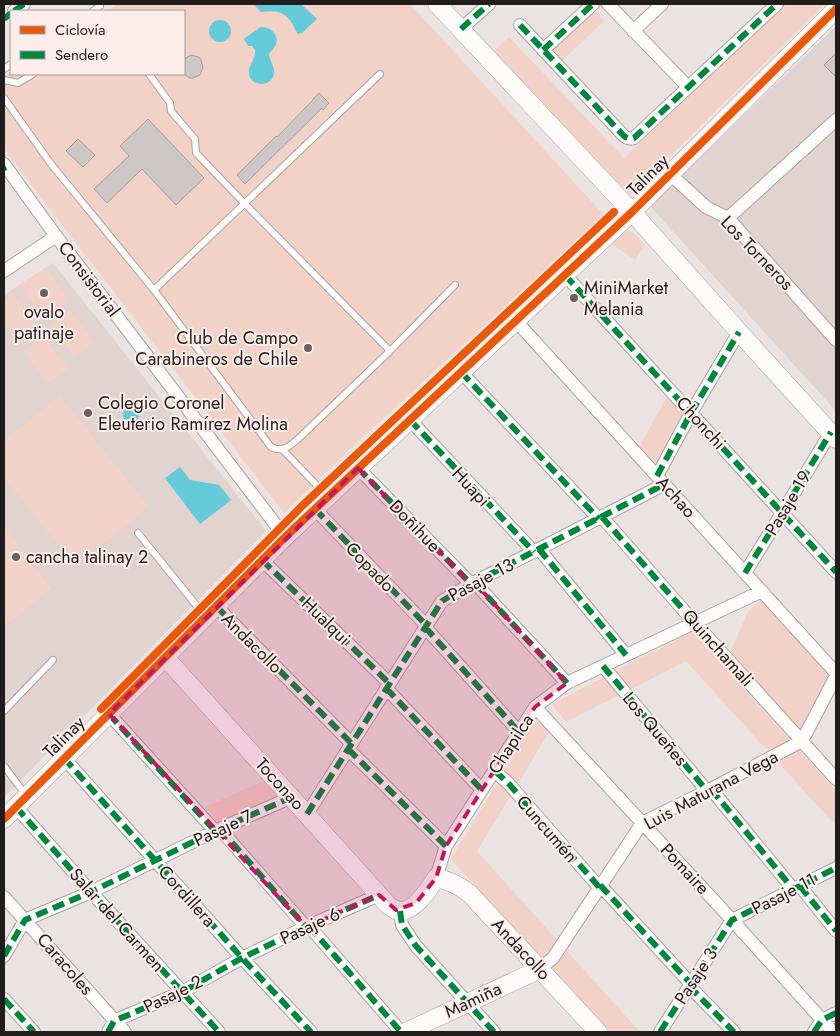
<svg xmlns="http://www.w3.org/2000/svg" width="840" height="1036" viewBox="0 0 840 1036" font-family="Jost,sans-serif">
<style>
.built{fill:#e1d3d0}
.green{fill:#f2d1c7}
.water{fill:#64cbd9}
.building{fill:#cdc8c6;stroke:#a49f9d}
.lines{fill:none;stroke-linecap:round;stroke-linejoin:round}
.lane-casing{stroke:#a8a3a2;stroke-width:8}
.street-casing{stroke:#a8a3a2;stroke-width:14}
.secondary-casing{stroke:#a8a3a2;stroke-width:19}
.lane{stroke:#fcfbfa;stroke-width:6}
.street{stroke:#fcfbfa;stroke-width:12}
.secondary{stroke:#fcfbfa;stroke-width:18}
.quiet{stroke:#00873e;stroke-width:6;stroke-dasharray:12 6;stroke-linecap:butt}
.cycleway-casing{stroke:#fbeeea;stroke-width:11}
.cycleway{stroke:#e8590c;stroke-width:8}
.marked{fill:#c2185b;fill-opacity:0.2;stroke:#c2185b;stroke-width:4;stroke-dasharray:10 6;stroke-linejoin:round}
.poi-dot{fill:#676261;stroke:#fbeeea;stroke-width:2}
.labels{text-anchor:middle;stroke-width:4;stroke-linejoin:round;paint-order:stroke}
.street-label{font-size:18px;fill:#211d1c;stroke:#fbeeea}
.poi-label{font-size:18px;fill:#211d1c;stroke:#fbeeea;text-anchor:start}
</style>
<rect width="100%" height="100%" fill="#eae3e1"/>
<path class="built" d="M836 26V411L650 206Z
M53 263 266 531 4 797V295Z"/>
<path class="green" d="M115 4H410L604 215 349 450 284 513 4 149V77L11 72V74H184V11H107L116 6Z
M786 4H825L630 195 494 51 509 37 624 158Z
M592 8 604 21 560 63 548 50Z
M627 231 633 232 645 245 635 260 612 244Z
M46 267 70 301 44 319 19 285Z
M13 294 38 326 17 341 4 323V301Z
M70 310 94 342 74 357 50 325Z
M44 336 68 369 48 384 24 352Z
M668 395 686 414 657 470 638 449Z
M60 396 149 507 75 566 4 477V441Z
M4 526 51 589 4 626Z
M761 600 832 676 802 731 729 655 749 610Z
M692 632 836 791V826L686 661 566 722 552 704Z
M535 720 549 732 477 851 640 1032H608L451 859Z
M263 781 279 799 221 825 205 807Z"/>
<path class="water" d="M257 4H301L317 19 302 33 298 34C295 30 294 27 292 23 285 11 273 10 261 12L255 6Z
M209 31a11 11 0 1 1 22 0a11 11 0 1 1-22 0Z
M261 27C270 27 279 34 276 44 275 48 271 51 269 54 270 61 275 67 274 74 271 88 250 87 249 73 248 65 256 60 255 50L252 46H248L244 39 256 30Z
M123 415a8 8 0 1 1 16 0a8 8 0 1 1-16 0Z
M180 467 190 480 219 485 231 500 200 524 165 478Z"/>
<path class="building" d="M836 53V77L824 65Z
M191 55 199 57 201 60 203 68 200 75 193 78H190L184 74V59Z
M319 93 329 103 323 110 322 108 245 184 237 175 276 136 277 137 313 100V99Z
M148 119 204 178 176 205 142 169 107 203 94 189 129 156 120 146Z
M78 139 95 155 83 167 66 151Z"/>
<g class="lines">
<g class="lane-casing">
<path id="lane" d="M93 11 100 6
M4 69 11 64
M149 74 170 103 171 111 195 139 196 153 244 203 390 351
M4 80 18 83 33 74
M4 98 51 164 154 290 271 447C282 453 290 446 298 439L390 351 455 285
M154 290 380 74
M282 449 327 496
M138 533 205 616
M4 711 53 660
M4 766 22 790 27 794"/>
</g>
<g class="street-casing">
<path id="street" d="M608 4 688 87
M14 11 24 4
M520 25 624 136C628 139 631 139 634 138L777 4
M461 29 489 4
M633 31 662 4
M543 50 593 4
M4 164 56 236 285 537
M670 174 706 207 728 218 836 340
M728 218 836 120
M4 271 56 236
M565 275 836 572
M516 321 836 673
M461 372 599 519
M410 420 534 552
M358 468 471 584
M657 476 691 413 739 332
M315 509 426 625
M602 517 686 613 836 779
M539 549 626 655
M262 560 389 683
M745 573 782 513 831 432
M475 583 567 683
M216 606 351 743
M425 627 519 732
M603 666 707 791
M386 688 482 790
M535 707 732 920 833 1032
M109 714 215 831
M348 749 446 846
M64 758 242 958 311 1032
M495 771 509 784 599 887
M711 789 793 889
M16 807 91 892 219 1032
M307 814 442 601 471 584 665 484
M220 829 306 927
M436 878 446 846 535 707 567 683 762 591
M600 885 691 984
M800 886 836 931
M4 897 125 1032
M400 911 402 925 416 946 494 1032
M309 926 401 1032
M4 956 25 920 91 892 215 831 292 797
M540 969 553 958 642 823 711 789 802 741 836 676
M689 986 734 1032
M4 999 34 1032
M108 1032 114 1021 182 992 242 958 306 927 379 895
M660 1032 732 920 836 868
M814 1032 822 1020 836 1013"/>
</g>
<g class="secondary-casing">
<path id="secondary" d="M437 4 632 212 739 332 836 439
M165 657 389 906C391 907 394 909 396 910 412 916 429 889 436 878 449 880 459 885 470 894L598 1032
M4 819 285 537 632 212 836 9
M406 1032 540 969"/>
</g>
<use href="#lane" class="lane"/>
<use href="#street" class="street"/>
<use href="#secondary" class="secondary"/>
<path class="quiet" d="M14 11 24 4
M4 19 11 13
M520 25 624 136C628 139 631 139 634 138L777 4
M461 29 489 4
M543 50 593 4
M4 168 6 167
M565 275 836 572
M461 372 599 519
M410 420 534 552
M358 468 471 584
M657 476 691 413 739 332
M315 509 426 625
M602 517 695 623
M539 549 626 655
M262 560 389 683
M745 573 782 513 831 432
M475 583 567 683
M216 606 351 743
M425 627 519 732
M603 666 707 791
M386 688 482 790
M109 714 215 831
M348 749 446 846
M64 758 242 958 311 1032
M495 771 509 784 599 887
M711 789 793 889
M16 807 91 892 219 1032
M307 814 442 601 471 584 665 484
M220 829 306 927
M600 885 691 984
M800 886 836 931
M400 911 402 925 416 946 494 1032
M309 926 401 1032
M4 956 25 920 91 892 215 831 292 797
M689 986 734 1032
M4 999 34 1032
M108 1032 114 1021 182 992 242 958 306 927 379 895
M660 1032 732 920 836 868
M814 1032 822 1020 836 1013"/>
<g class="cycleway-casing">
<path id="cycleway" d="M101 709 302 506 614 212
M4 819 285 537 632 212 836 9"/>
</g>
<use href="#cycleway" class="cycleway"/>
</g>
<path class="marked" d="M358 468 471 584 475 583 567 683 535 707 446 846 436 878 416 903 396 910 379 895 306 927 109 714Z"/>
<g class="poi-dot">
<circle cx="44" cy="293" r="5"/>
<circle cx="574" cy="298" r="5"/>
<circle cx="308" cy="348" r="5"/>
<circle cx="88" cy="413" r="5"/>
<circle cx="16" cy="557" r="5"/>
</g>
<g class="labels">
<g class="street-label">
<text transform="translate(648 175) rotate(-45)" y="6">Talinay</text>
<text transform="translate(757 253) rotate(46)" y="6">Los Torneros</text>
<text transform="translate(89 279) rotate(53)" y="6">Consistorial</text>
<text transform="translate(701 423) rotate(48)" y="6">Chonchi</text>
<text transform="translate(471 487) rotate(47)" y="6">Huapi</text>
<text transform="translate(676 497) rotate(48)" y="6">Achao</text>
<text transform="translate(788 503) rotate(-59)" y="6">Pasaje 19</text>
<text transform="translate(415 526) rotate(46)" y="6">Doñihue</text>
<text transform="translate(370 567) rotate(46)" y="6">Copado</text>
<text transform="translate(481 580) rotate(-28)" y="6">Pasaje 13</text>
<text transform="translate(326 621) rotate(44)" y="6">Hualqui</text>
<text transform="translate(252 643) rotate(45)" y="6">Andacollo</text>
<text transform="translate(718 648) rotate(48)" y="6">Quinchamali</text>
<text transform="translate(655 729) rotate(50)" y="6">Los Queñes</text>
<text transform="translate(64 737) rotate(-45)" y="6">Talinay</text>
<text transform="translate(511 744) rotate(-57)" y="6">Chapilca</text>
<text transform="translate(280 784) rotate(48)" y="6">Toconao</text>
<text transform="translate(711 790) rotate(-28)" y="6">Luis Maturana Vega</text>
<text transform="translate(223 828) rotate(-25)" y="6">Pasaje 7</text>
<text transform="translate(547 829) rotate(49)" y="6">Cuncumén</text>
<text transform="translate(685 869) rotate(47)" y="6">Pomaire</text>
<text transform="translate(784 894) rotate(-27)" y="6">Pasaje 11</text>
<text transform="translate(187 896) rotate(48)" y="6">Cordillera</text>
<text transform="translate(117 920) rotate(48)" y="6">Salar del Carmen</text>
<text transform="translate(310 926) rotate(-25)" y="6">Pasaje 6</text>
<text transform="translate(521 949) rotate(47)" y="6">Andacollo</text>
<text transform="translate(65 964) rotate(49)" y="6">Caracoles</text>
<text transform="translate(696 976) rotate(-57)" y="6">Pasaje 3</text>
<text transform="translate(173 994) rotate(-26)" y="6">Pasaje 2</text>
<text transform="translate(473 1000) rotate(-25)" y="6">Mamiña</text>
</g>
<g class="poi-label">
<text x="584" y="294">MiniMarket<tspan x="584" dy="21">Melania</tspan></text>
<text x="44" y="318" text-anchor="middle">ovalo<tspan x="44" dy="21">patinaje</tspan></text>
<text x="298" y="344" text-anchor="end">Club de Campo<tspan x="298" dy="21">Carabineros de Chile</tspan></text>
<text x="98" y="409">Colegio Coronel<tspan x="98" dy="21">Eleuterio Ramírez Molina</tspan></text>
<text x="26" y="563">cancha talinay 2</text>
</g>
</g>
<rect width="840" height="1036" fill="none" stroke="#211d1c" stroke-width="10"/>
<rect x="10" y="10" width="175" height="65" fill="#fbeeea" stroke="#a49a98"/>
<rect x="20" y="26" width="25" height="8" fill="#e8590c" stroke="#a49a98"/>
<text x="55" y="35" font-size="15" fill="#211d1c">Ciclovía</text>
<rect x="20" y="51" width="25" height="8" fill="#00873e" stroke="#a49a98"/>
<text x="55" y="60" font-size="15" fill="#211d1c">Sendero</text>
</svg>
